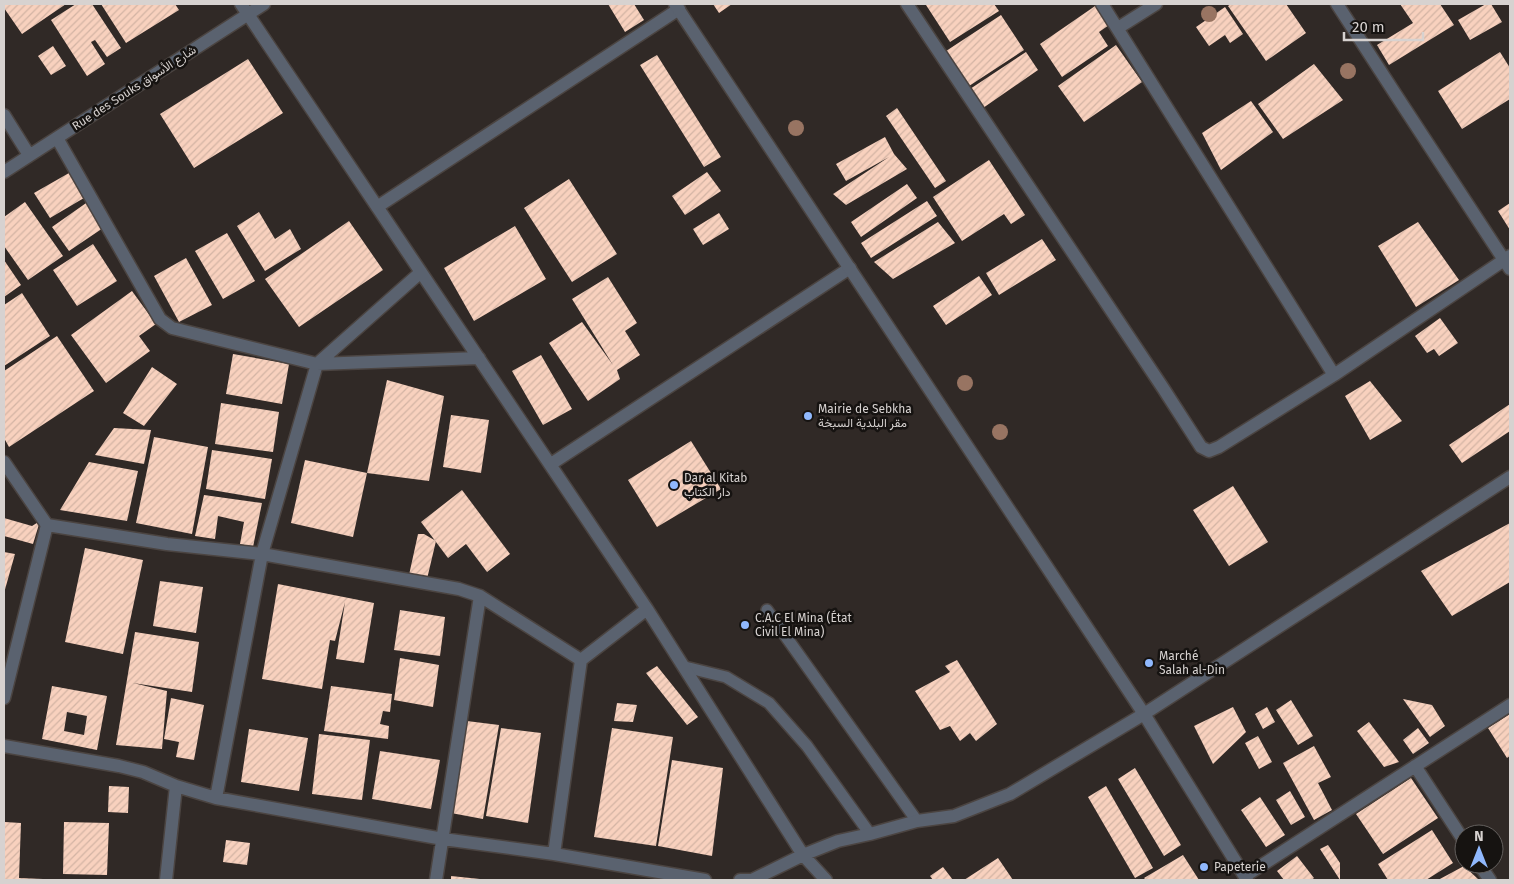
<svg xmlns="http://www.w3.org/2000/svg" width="1514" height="884" viewBox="0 0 1514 884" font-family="'Fira Sans',Vazirmatn,sans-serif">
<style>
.building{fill:url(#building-hatch);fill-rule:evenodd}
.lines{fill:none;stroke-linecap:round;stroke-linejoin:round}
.service-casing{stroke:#4b4441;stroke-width:14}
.minor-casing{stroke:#4b4441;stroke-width:15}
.tertiary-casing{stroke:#4b4441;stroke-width:15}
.service{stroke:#5a626f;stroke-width:11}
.minor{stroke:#5a626f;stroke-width:12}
.tertiary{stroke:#5a626f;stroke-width:12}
.tree{fill:#987462}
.poi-dot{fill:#90b8fd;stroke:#161311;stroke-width:2}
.labels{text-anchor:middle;stroke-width:5;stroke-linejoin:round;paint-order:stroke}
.street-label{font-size:12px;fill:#d7d2d0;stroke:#161311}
.poi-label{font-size:12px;fill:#d7d2d0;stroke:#161311;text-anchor:start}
</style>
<defs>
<pattern id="building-hatch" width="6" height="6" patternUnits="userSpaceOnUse" patternTransform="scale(1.25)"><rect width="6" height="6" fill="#f8d1be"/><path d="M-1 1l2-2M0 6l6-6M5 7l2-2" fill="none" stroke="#d3b4a4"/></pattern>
</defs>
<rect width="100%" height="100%" fill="#302926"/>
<path class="building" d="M4 4H66L22 34 4 8Z
M76 4H92L121 48 107 57 95 40 91 42 105 64 87 76 51 20Z
M101 4H175L179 10 126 43Z
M608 4H634L644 20 625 32Z
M713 4H732L719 13Z
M927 4H994L999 11 950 42 926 5Z
M1098 4 1112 23 1099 32 1108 46 1062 77 1040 44Z
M1231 4H1286L1306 33 1266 61 1228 6Z
M1400 4H1440L1454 25 1389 65 1377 45 1413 23Z
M1486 4H1491L1502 22 1470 40 1458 20Z
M1225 7 1243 34 1230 43 1225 35 1209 46 1196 27Z
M1001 15 1024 50 966 88 943 53Z
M1116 45 1142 82 1084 122 1058 86Z
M53 46 66 66 51 75 38 56Z
M1026 52 1038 70 983 108 970 89Z
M1500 52 1510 68V99L1462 129 1438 91Z
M657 55 721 157 704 167 640 65Z
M248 59 283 113 194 168 160 114Z
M1314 64 1343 100 1283 139 1258 104Z
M1251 101 1273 132 1221 170 1202 133Z
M897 108 946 181 935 188 886 116Z
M885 137 894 154 907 169 846 205 833 194 889 157 846 181 836 164Z
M989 160 1025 215 1011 224 1004 214 962 241 933 197Z
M707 172 721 191 685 215 672 196Z
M69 173 84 198 50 218 34 193Z
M569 179 617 254 572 282 524 208Z
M907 184 917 198 861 237 851 222Z
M89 201 106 226 69 251 52 227Z
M927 201 937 216 871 258 861 243Z
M25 202 63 256 28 280 4 246V217Z
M1510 203V230L1498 211Z
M259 212 275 239 290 229 301 249 265 271 237 226Z
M719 213 729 229 703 245 693 229Z
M349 221 383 270 299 327 265 279Z
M938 222 955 243 893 279 874 262Z
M1418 222 1459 280 1416 307 1378 246Z
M515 226 546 279 474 321 444 268Z
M227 233 255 281 223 299 195 251Z
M1042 239 1056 260 999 295 986 273Z
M93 244 117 281 77 306 53 270Z
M186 258 212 305 179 322 154 276Z
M4 260 21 285 4 297Z
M979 276 992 295 946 325 933 306Z
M608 277 637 323 625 331 640 355 617 370 620 379 588 401 549 343 582 322 613 365 572 299Z
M132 291 156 324 139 336 150 351 106 383 71 335Z
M22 293 50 336 4 366V305Z
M1440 318 1458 343 1439 356 1434 349 1427 353 1415 336Z
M57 336 94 391 9 447 4 438V371Z
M233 354 289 364 282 404 226 394Z
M541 355 572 409 543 425 512 371Z
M152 367 177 384 144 426 123 413Z
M387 380 444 396 429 481 367 473Z
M1370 381 1402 421 1370 440 1345 396Z
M221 403 279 412 273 452 215 444Z
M1510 404V431L1462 463 1449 445Z
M451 415 489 420 481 473 443 467Z
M114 428 151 430 144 464 95 455Z
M154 437 208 447 192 534 136 523Z
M691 441 721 489 657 527 628 480Z
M212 450 272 459 265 499 206 489Z
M305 460 367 473 353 537 291 523Z
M89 462 138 471 127 521 60 510Z
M1233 486 1268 542 1229 566 1193 510Z
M462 490 510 554 487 572 466 544 448 558 421 522Z
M204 495 262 503 253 547 240 544 244 522 218 516 215 539 195 536Z
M4 518 32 526 40 521 33 544 4 536Z
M1510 523V582L1452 616 1421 571Z
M418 534H424L436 541 427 579 409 575Z
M85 548 143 560 123 654 65 642Z
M4 552 15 554 4 593Z
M160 581 203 587 196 633 153 626Z
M278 584 374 603 364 663 336 659 345 602 335 641 330 640 322 689 262 679Z
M400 610 445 617 440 656 394 650Z
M135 632 199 642 192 692 133 683 167 691 162 749 116 745Z
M400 658 439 665 433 707 394 700Z
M957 660 997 724 976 741 970 733 960 741 950 726 940 730 915 691 950 672 945 666Z
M657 666 698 717 687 725 646 673Z
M52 686 107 696 97 750 42 739ZM67 712 87 716 84 735 64 731Z
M331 686 392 694 390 712 383 711 380 724 389 726 388 739 324 731Z
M171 698 204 705 194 760 176 757 179 742 164 739Z
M1403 699 1432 705 1445 726 1430 737Z
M1291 700 1313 736 1298 745 1276 710Z
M617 703 637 705 633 722 614 721Z
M1233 707 1246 732 1213 764 1194 726Z
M1267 707 1275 722 1263 729 1255 714Z
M1510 714V756L1507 758 1488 728Z
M467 721 499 725 483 819 451 813Z
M1369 722 1399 762 1384 767 1357 731Z
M501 728 541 733 528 823 486 816Z
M612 728 673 737 656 846 594 837Z
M1418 728 1429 743 1413 754 1403 740Z
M249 729 308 738 299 791 241 782Z
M319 734 370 740 362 800 312 794Z
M1258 736 1272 762 1259 769 1245 743Z
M1314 746 1331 777 1318 783 1332 810 1314 820 1283 763Z
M380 751 440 760 431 809 372 799Z
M672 760 723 768 712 856 658 846Z
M1135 768 1181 845 1164 856 1118 779Z
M1411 778 1438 818 1383 854 1356 814Z
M109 786 129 787 128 813 108 812Z
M1106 786 1153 868 1135 878 1088 797Z
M1290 791 1305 817 1291 825 1276 800Z
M1260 797 1285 835 1266 847 1241 810Z
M5 822 21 823 19 878 43 879V880H4Z
M64 822 109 823 107 875 63 874Z
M1432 830 1453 863 1426 880H1388L1378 864Z
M226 840 250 843 247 865 223 862Z
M1328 845 1340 863V880L1320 849Z
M1183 855 1199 880H1146L1144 878Z
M1297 856 1314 878 1311 880H1284L1277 871Z
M998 858 1013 880H964Z
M1464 866 1478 879 1476 880H1438Z
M943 867 953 880H933L930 876Z
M451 876 480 879V880H451Z"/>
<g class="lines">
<g class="service-casing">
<path id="service" d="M767 610 917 821
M685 667 726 677 769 703 807 746 870 834"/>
</g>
<g class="minor-casing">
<path id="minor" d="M241 4 647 609 803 855 826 880
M907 4 1163 388 1201 447 1209 451 1219 447 1334 375 1510 256
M1102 4 1334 375
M1337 4 1396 95 1510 269
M1118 28 1156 4
M4 115 29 155
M57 138 160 319 172 328 317 364 479 358
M4 172 264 4
M377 207 679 9
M4 462 47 525 167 544 262 554 459 589 480 596 581 660
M551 464 850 268
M4 698 47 525
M4 746 119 766 143 772 176 786 216 798 443 839 554 854 705 880
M1415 766 1464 841
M216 798 262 554 317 364 421 272
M554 854 581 660 647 609
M1479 864 1490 880
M1245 876 1510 705
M166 880 176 786
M436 880 480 596
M740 880H752L803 855 838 841 870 834 917 821 954 816 1010 794 1144 714"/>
</g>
<g class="tertiary-casing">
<path id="tertiary" d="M675 4 1144 714 1247 880
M1144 714 1510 477"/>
</g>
<use href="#service" class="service"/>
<use href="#minor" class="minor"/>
<use href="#tertiary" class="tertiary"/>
</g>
<g class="tree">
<circle cx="1209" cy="14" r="8"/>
<circle cx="1348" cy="71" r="8"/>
<circle cx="796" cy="128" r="8"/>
<circle cx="965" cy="383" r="8"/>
<circle cx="1000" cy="432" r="8"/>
</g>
<g class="poi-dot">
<circle cx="808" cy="416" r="5"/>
<circle cx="674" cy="485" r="5"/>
<circle cx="745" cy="625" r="5"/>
<circle cx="1149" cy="663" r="5"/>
<circle cx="1204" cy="867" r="5"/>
</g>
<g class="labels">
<g class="street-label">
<text transform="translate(134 88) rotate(-33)" y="4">Rue des Souks شارع الأسواق</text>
</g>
<g class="poi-label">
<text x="818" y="413">Mairie de Sebkha<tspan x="818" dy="14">مقر البلدية السبخة</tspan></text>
<text x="684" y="482">Dar al Kitab<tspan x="684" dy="14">دار الكتاب</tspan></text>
<text x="755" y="622">C.A.C El Mina (État<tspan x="755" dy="14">Civil El Mina)</tspan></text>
<text x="1159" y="660">Marché<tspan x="1159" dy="14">Salah al-Din</tspan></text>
<text x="1214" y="871">Papeterie</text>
</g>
</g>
<rect width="1514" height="884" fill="none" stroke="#d7d2d0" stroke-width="10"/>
<g transform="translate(1479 849)"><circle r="24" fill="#161311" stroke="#635f5d"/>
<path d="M0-4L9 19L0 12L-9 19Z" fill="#90b8fd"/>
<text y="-8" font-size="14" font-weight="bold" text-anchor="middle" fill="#d7d2d0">N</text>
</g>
<path d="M1344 32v8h79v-8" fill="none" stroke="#d7d2d0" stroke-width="2.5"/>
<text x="1352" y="32" font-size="15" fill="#d7d2d0" stroke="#161311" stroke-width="4" paint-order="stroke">20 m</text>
</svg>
